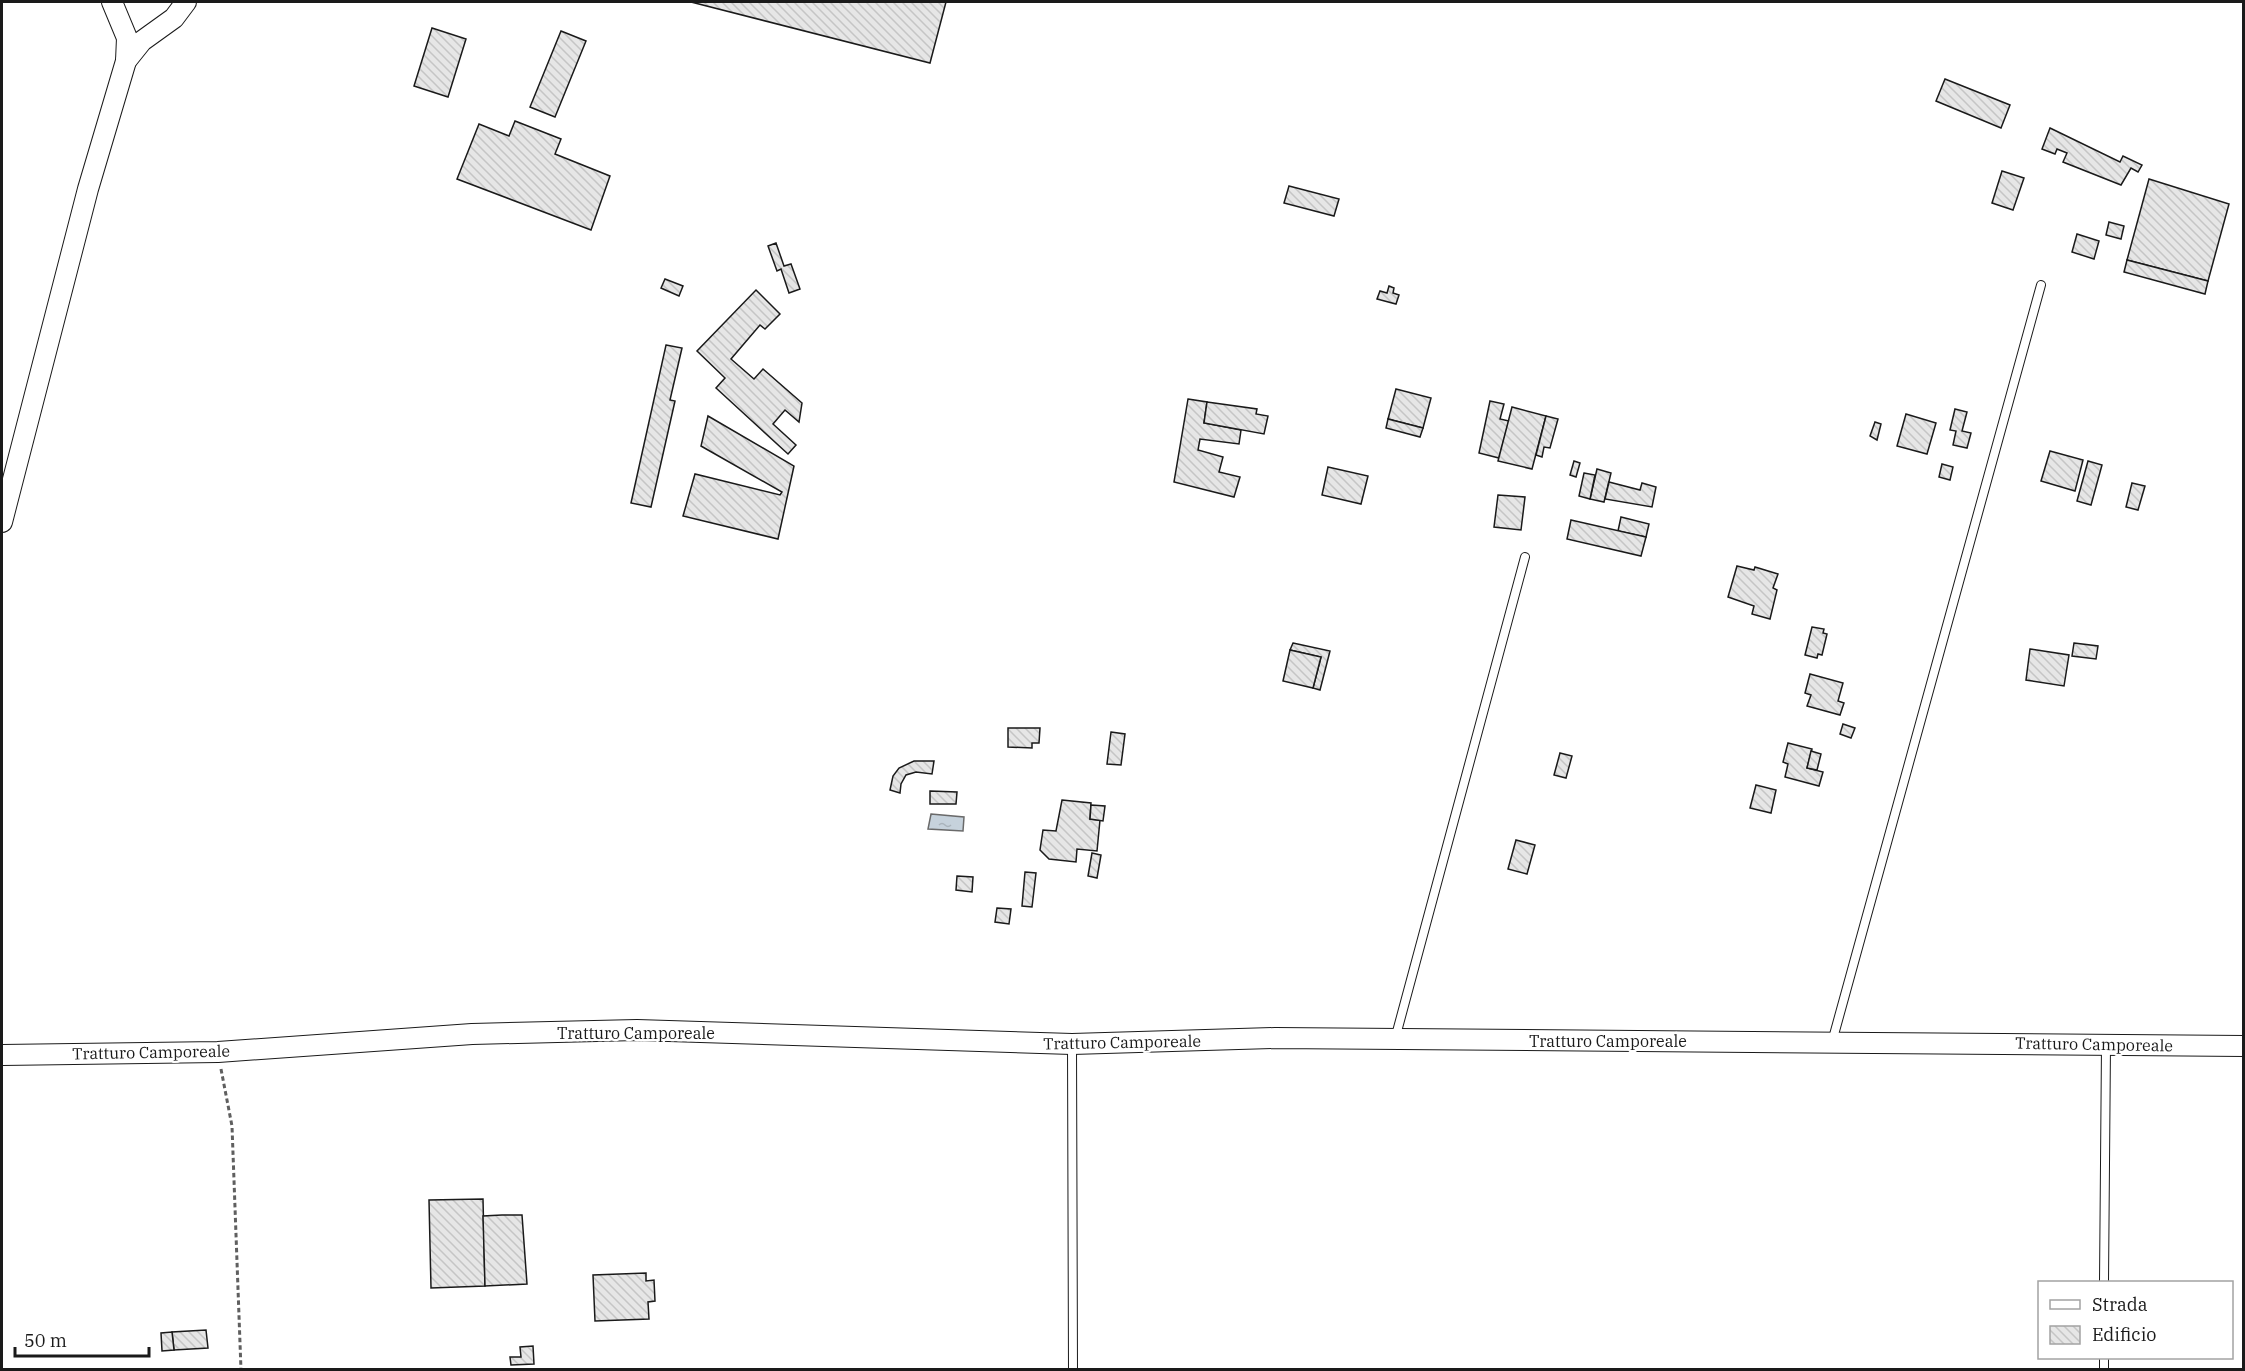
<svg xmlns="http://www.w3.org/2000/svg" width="2245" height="1371" viewBox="0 0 2245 1371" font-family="'IBM Plex Serif',serif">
<defs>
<pattern id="water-ripples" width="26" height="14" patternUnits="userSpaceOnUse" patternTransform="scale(1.5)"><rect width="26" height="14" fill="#c6d2dc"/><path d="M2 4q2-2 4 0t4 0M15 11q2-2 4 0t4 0" fill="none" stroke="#aab4bc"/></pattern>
<pattern id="building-back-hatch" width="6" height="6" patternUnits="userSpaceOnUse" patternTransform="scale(1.5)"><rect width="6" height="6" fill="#e6e6e6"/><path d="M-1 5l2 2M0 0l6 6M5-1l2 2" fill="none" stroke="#c5c5c5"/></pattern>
</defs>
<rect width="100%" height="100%" fill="#fff"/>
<polygon fill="url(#water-ripples)" stroke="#6a6a6a" stroke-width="1.5" points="931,814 964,817 963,831 928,829"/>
<g fill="url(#building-back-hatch)" stroke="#1a1a1a" stroke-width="1.5">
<polygon points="691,2 946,2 930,63"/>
<polygon points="432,28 466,39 448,97 414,86"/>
<polygon points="561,31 586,41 555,117 530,107"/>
<polygon points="1945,79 2010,105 2001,128 1936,101"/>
<polygon points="515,121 561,139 555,154 610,176 591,230 457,179 479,124 509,136"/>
<polygon points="2050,128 2120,162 2123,156 2142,165 2138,172 2131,168 2121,185 2063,162 2067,153 2057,149 2055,154 2042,149"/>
<polygon points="2002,171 2024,178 2013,210 1992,203"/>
<polygon points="2149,179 2229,204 2208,281 2127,260"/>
<polygon points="1289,186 1339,199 1334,216 1284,203"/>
<polygon points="2109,222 2124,226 2121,239 2106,235"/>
<polygon points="2077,234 2099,241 2094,259 2072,252"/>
<polygon points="776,243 784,266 791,264 800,289 789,293 781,269 777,271 768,246"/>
<polygon points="2127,260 2208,281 2205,294 2124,272"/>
<polygon points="665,279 683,286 679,296 661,288"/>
<polygon points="1389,286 1394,288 1393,293 1399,295 1396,304 1377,299 1380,291 1387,293"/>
<polygon points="756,290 780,314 765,329 760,325 731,359 754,379 763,369 802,403 799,422 785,410 773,424 796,445 788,454 716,388 725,378 697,351"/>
<polygon points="666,345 682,348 670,400 675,401 651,507 631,503"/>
<polygon points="1396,389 1431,398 1423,428 1388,419"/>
<polygon points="1188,399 1207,402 1204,423 1241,430 1239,444 1200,439 1198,450 1223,457 1219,472 1240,477 1234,497 1174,482"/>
<polygon points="1490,401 1504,404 1500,419 1509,421 1499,458 1479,453"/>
<polygon points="1207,402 1257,409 1256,414 1268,416 1264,434 1204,423"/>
<polygon points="1512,407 1546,416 1532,469 1498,461"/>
<polygon points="1955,409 1967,412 1962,431 1971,433 1967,448 1953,445 1956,431 1950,430"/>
<polygon points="1906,414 1936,423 1927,454 1897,446"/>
<polygon points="708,416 794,466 778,539 683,516 695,474 780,495 782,492 701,446"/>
<polygon points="1546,416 1558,419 1550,448 1544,447 1542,457 1536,455"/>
<polygon points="1388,419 1423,428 1420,437 1386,428"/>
<polygon points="1875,422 1881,424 1877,440 1870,436"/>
<polygon points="2050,451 2083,460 2075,491 2041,481"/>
<polygon points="1574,461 1580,463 1576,477 1570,475"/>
<polygon points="2088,461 2102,465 2091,505 2077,501"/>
<polygon points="1942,464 1953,467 1950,480 1939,477"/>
<polygon points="1328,467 1368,476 1361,504 1322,495"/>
<polygon points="1597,469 1611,473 1604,502 1590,499"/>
<polygon points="1584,473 1595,475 1590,499 1579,496"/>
<polygon points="1609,482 1640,490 1642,483 1656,487 1652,507 1605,499"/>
<polygon points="2132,483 2145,486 2138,510 2126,507"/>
<polygon points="1498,495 1525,497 1521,530 1494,527"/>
<polygon points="1621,517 1649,524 1646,537 1618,531"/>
<polygon points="1571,520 1646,537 1641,556 1567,539"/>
<polygon points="1737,566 1754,570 1755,567 1778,574 1773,588 1777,590 1770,619 1752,614 1754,606 1728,597"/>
<polygon points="1812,627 1824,629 1823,633 1827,634 1822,655 1818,654 1817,658 1805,655"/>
<polygon points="1293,643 1330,651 1320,690 1313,688 1321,657 1290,650"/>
<polygon points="2074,643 2098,646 2096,659 2072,656"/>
<polygon points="2030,649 2069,655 2064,686 2026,680"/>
<polygon points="1290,650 1321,657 1313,688 1283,681"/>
<polygon points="1810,674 1843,683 1838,701 1844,703 1840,715 1807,706 1811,695 1805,693"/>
<polygon points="1843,724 1855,728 1851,738 1840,734"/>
<polygon points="1008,728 1040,728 1039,743 1032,743 1032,748 1008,747"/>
<polygon points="1111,732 1125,734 1121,765 1107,764"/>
<polygon points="1788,743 1812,749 1807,768 1823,772 1819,786 1785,777 1788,764 1783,762"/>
<polygon points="1811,751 1821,754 1817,770 1807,768"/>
<polygon points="1560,753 1572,756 1566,778 1554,775"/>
<polygon points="914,761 934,761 932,774 916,772 906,775 901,784 900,793 890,790 893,776 899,768"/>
<polygon points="1756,785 1776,790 1771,813 1750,808"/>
<polygon points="930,791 957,792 956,804 930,804"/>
<polygon points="1062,800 1091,803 1090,819 1100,820 1097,851 1077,849 1076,862 1049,859 1040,850 1043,830 1056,831"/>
<polygon points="1091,805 1105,806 1103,821 1090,819"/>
<polygon points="1516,840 1535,845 1527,874 1508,869"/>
<polygon points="1092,853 1101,855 1097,878 1088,876"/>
<polygon points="1025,872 1036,873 1032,907 1022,906"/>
<polygon points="957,876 973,877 972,892 956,890"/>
<polygon points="997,908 1011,909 1009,924 995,922"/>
<polygon points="483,1199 485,1286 431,1288 429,1200"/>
<polygon points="502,1215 522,1215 527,1284 485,1286 483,1216"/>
<polygon points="646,1273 646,1281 654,1280 655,1301 648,1302 649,1319 595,1321 593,1275"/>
<polygon points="206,1330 208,1348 174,1350 172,1332"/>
<polygon points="172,1332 174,1350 162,1351 161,1333"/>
<polygon points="533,1346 534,1364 511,1365 510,1357 521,1357 520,1347"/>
</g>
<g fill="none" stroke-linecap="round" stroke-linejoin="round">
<g stroke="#1a1a1a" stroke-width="10">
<g id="service">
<polyline points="1395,1039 1525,557"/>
<polyline points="1832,1042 2041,285"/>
<polyline points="1072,1045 1073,1370"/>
<polyline points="2104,1282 2106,1045"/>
<polyline points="2104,1370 2104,1358"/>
</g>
</g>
<g stroke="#1a1a1a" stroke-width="22">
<g id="tertiary">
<polyline points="126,61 142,41 174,18 186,2"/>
<polyline points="2,522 88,189 126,61 127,38 112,2"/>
<polyline points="2,1055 218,1052 472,1034 637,1030 1072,1044 1275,1038 2244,1046"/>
</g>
</g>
<polyline stroke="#5f5f5f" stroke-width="3" stroke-dasharray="4.5 3" stroke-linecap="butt" points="221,1069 232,1126 241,1370"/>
<use href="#service" stroke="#fff" stroke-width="8"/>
<use href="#tertiary" stroke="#fff" stroke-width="20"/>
</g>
<g text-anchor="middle" stroke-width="4.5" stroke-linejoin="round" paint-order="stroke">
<g font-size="16" fill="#1a1a1a" stroke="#fff">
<text x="636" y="1039">Tratturo Camporeale</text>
<text x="1608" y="1047">Tratturo Camporeale</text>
<text transform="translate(1122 1042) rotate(-1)" y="6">Tratturo Camporeale</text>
<text transform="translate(2094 1044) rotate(1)" y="6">Tratturo Camporeale</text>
<text transform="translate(151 1052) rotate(-1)" y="6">Tratturo Camporeale</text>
</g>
</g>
<rect width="2245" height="1371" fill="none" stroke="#1a1a1a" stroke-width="6"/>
<rect x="2038" y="1281" width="195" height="78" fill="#ffffff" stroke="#a3a3a3" stroke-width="1.5"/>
<rect x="2050" y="1300" width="30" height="9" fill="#ffffff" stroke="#a3a3a3" stroke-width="1.5"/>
<text x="2092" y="1311" font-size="18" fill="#1a1a1a">Strada</text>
<rect x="2050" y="1326" width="30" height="18" fill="url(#building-back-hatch)" stroke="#a3a3a3" stroke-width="1.5"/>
<text x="2092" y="1341" font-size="18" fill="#1a1a1a">Edificio</text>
<path d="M15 1347v9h134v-9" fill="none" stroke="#1a1a1a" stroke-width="3"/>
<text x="24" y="1347" font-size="18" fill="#1a1a1a" stroke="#ffffff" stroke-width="4.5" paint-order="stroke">50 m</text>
</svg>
